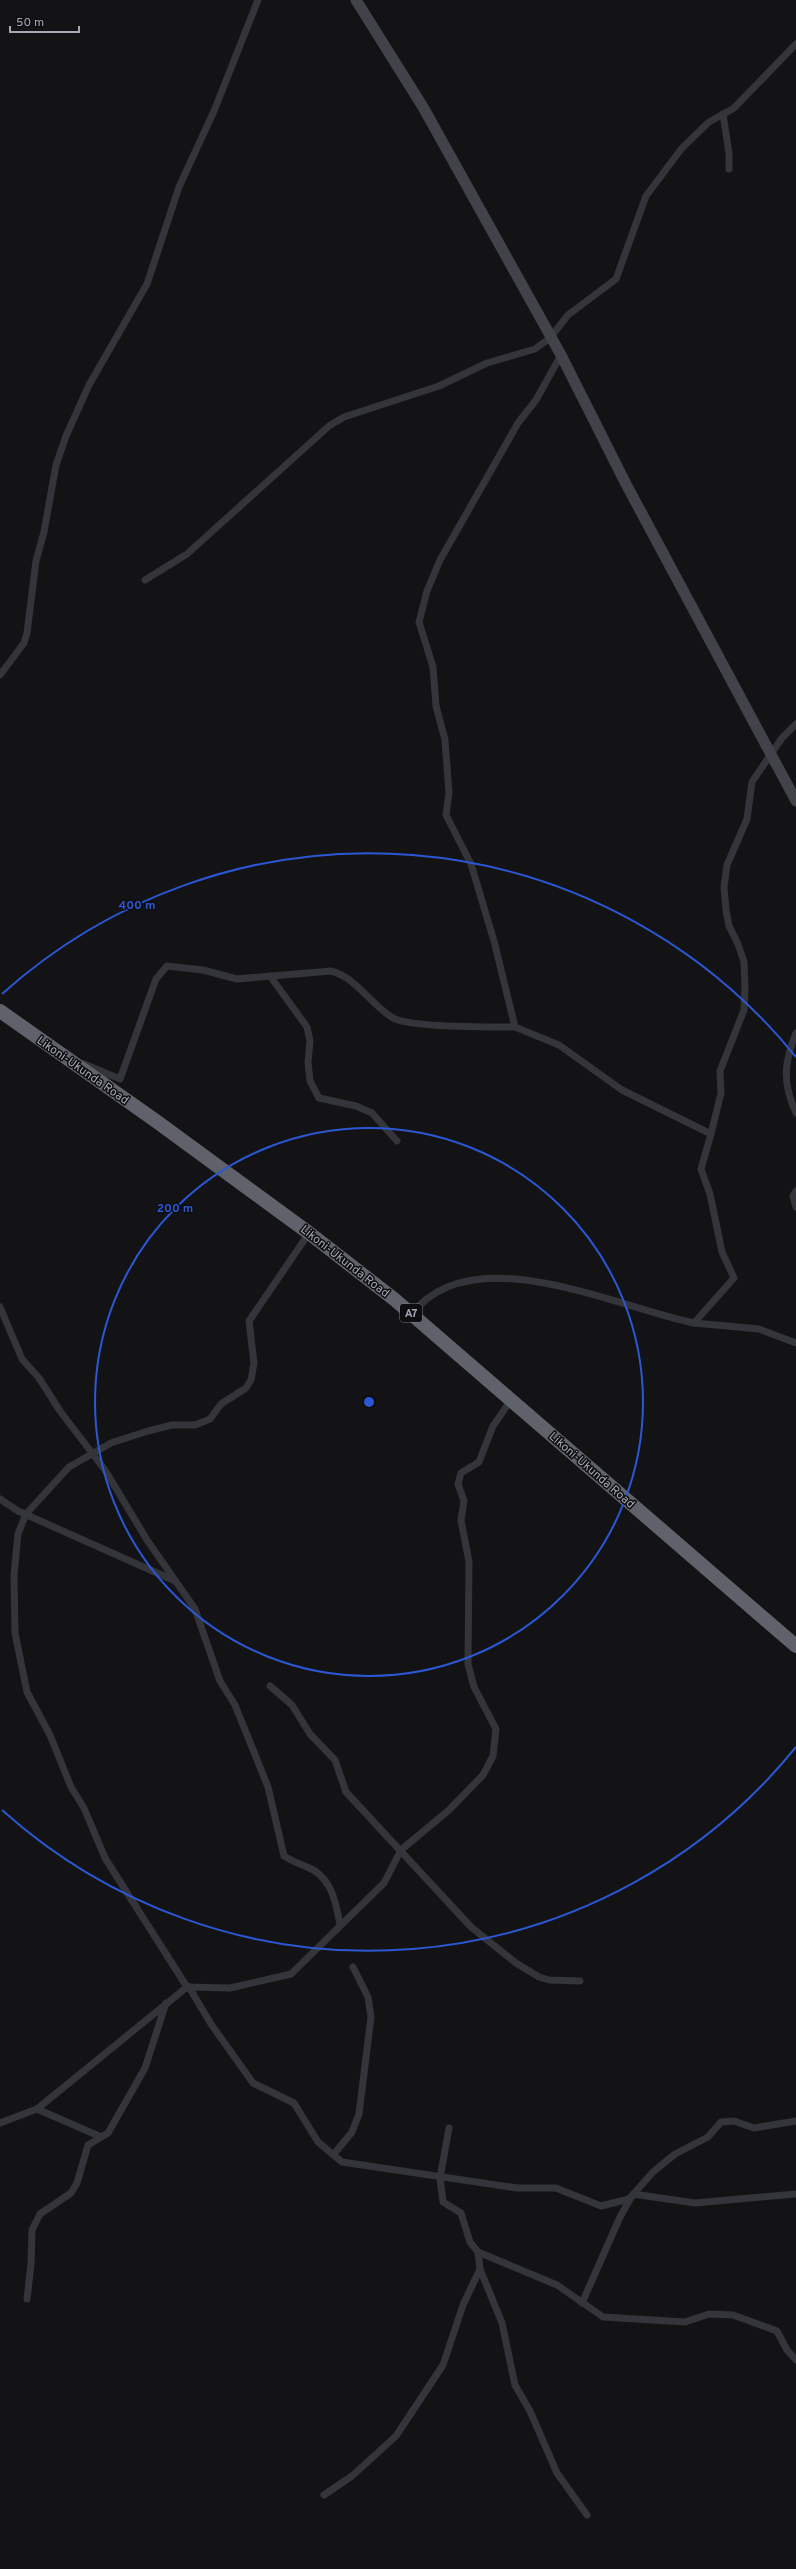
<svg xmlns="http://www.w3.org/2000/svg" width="796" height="2569" viewBox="0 0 796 2569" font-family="Overpass,sans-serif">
<rect width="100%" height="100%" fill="#131315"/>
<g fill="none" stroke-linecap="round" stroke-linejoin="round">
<g stroke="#34353a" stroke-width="7">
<polyline points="723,114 729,153 729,169"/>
<polyline points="145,580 187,554 329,426 344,417 439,386 487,363 535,349 550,338 568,315 616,279 646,196 682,148 709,122 734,108 796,44"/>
<polyline points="0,675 24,643 27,633 36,561 44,532 56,465 66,436 89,385 147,284 179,187 214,111 258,0"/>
<polyline points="270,976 307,1027 310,1041 308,1062 310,1081 319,1098 356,1106 372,1113 397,1141"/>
<path d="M796 1033C784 1063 782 1082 796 1113"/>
<path d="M84 1064 120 1079 156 979 167 966 203 970 237 979 331 971C356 977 371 1005 393 1018 411 1028 492 1027 515 1027"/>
<polyline points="711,1134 721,1093 720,1071 744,1010 745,987 744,962 738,944 729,926 726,910 724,887 727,865 747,819 752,782 782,738 796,724"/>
<polyline points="796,1191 793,1196 796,1207"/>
<path d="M0 1307 22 1359 39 1378 60 1411 105 1470 147 1540 195 1609 220 1681 235 1705 268 1787 284 1856C294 1863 305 1865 315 1871 333 1883 336 1905 340 1924"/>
<path d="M412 1314C472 1236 618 1308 694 1323L734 1278 722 1252 710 1194 701 1169 711 1134 622 1090 559 1045 515 1027 494 941 471 864 446 815 449 793 445 740 436 706 433 667 419 622 427 591 440 560 518 423 536 400 561 355"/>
<polyline points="694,1323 759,1329 796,1343"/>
<polyline points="0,1499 18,1511 175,1581"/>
<polyline points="270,1686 292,1705 310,1734 335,1760 346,1792 471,1927 516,1963 539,1977 549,1980 580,1981"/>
<polyline points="187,1987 105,1858 84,1808 71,1787 50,1735 27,1692 15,1633 14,1575 18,1534 26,1514 69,1467 111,1443 148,1431 172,1425 195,1425 210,1419 221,1404 246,1388 251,1380 254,1363 249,1321 309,1233"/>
<polyline points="189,1987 211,2024 253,2083 294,2103 318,2142 342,2162 517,2188 556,2188 601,2206 629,2199 653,2172 675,2154 708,2137 721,2122 734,2121 754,2128 796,2121"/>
<polyline points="37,2109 99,2136"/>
<polyline points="0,2123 37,2109 187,1987 230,1988 291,1974 384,1883 401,1850 449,1810 483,1775 493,1756 496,1729 474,1687 468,1664 469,1562 461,1520 464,1501 458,1484 461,1473 479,1462 493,1426 511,1400"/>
<polyline points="449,2128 440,2178 443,2202 461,2213 470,2242 478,2252 557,2285 603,2317 685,2322 709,2314 733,2315 777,2331 787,2350 796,2360"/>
<polyline points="334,2154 352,2132 359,2114 371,2017 368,1997 353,1967"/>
<polyline points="478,2252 480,2269 502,2323 515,2385 530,2411 557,2473 587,2515"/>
<polyline points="27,2299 31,2264 32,2230 40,2214 71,2193 77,2183 88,2145 108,2133 145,2068 166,2003"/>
<polyline points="582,2303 620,2217 633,2194 695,2203 796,2194"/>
<polyline points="324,2495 352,2476 396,2436 443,2365 463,2305 480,2269"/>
</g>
<polyline stroke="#42434a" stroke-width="11" points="356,0 423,107 561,355 626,484 796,801"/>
<polyline stroke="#60626b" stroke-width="14" points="0,1011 156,1121 309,1233 394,1299 796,1646"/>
</g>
<g fill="none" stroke="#2b57d4" stroke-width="2">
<circle cx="369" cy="1402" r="274"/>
<path d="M796 1747A549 549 0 0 1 2 1810M2 994A549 549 0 0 1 796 1057"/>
</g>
<g text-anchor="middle" stroke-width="3" stroke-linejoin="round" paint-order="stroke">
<rect fill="#0e0e10" stroke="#787a84" stroke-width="1" x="400" y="1304" width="22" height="18" rx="3"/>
<g font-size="11" font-weight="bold" fill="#a5a8b5">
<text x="411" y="1317">A7</text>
</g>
<g font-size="12" fill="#a5a8b5" stroke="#0e0e10">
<text transform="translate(83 1070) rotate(35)" y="4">Likoni-Ukunda Road</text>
<text transform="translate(345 1261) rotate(38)" y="4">Likoni-Ukunda Road</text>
<text transform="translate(592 1470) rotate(41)" y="4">Likoni-Ukunda Road</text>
</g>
</g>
<circle cx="369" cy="1402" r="6" fill="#2b57d4" stroke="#0e0e10" stroke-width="2"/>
<g font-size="12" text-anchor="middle" font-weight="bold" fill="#2b57d4" stroke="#0e0e10" stroke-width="3" stroke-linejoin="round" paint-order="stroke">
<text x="137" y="909">400 m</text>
<text x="175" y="1212">200 m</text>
</g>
<path d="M10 26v6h69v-6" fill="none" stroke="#a5a8b5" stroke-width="2"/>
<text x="16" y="26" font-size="12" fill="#a5a8b5" stroke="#0e0e10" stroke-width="3" paint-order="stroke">50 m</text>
</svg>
